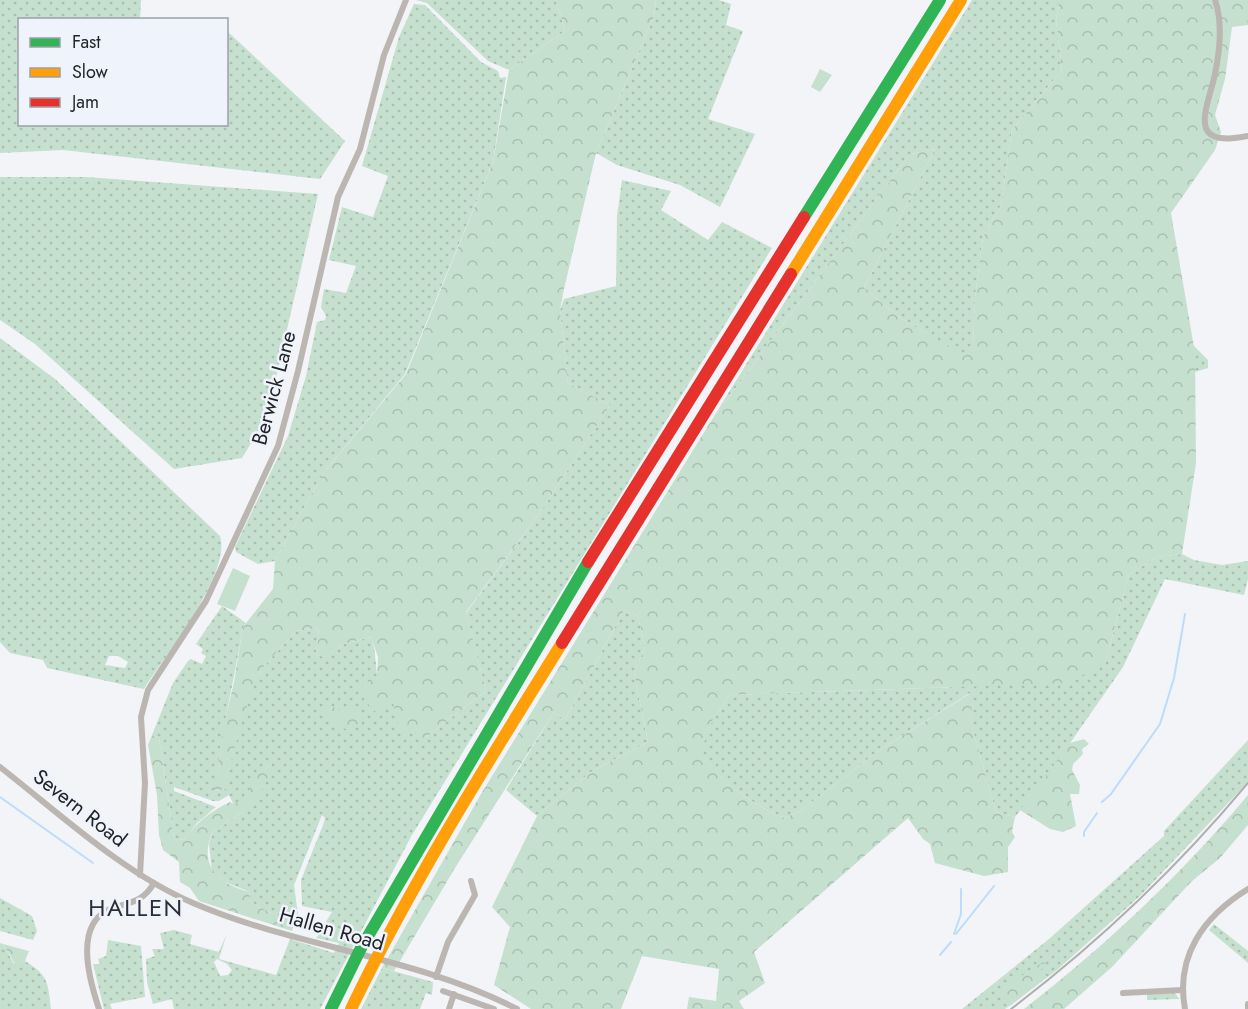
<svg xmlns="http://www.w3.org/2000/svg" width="1248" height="1009" viewBox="0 0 1248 1009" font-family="Jost,sans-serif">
<defs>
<pattern id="green-dots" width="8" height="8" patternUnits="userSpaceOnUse" patternTransform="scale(1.5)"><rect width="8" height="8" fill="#c5e0ce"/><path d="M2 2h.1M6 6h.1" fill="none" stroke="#a9c0b1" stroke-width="1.8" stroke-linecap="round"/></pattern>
<pattern id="forest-crowns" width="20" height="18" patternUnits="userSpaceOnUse" patternTransform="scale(1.5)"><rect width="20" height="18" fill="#c5e0ce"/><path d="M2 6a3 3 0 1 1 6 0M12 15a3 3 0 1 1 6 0" fill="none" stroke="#a9c0b1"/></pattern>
</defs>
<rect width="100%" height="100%" fill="#f2f4f8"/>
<g fill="url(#green-dots)" fill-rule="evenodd">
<polygon points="0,0 141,0 140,19 20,20 20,124 226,124 227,31 345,141 320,179 63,150 0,153"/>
<polygon points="416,0 556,0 565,31 509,70 488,61 427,3"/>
<polygon points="656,0 719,0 731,4 726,25 743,31 708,119 755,134 720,207 680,185 617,165 596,153 654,16"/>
<polygon points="972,0 1059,0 1056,19 1062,70 1012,130 1001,205 983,237 975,297 973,346 965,356 900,318 864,288 935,149 910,154 711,421"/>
<polygon points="414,4 425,5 481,62 498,71 500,78 506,77 493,162 405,374 322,475 275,561 258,564 236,552 235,547 288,436 306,376 317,322 325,320 326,316 321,307 324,289 346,293 356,266 329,260 342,207 373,217 388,176 362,166 399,37"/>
<polygon points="0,177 86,177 318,194 267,417 242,458 174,469 35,344 0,320"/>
<path d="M622 180 671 191 661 210 708 240 722 222 772 248 412 835 320 1009H174L172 999 153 1004 147 982 146 959 155 956 152 949H164L160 933 174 930 192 935 190 944 219 952 227 933 219 959 276 975 290 939 334 953 339 943 316 938 323 930 334 927 324 925 332 912 302 906 301 880 323 825 325 818 322 815 294 885 298 915 294 925C283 917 255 907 249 900L250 892 225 882 212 872 209 844 212 833 245 810 270 763 249 796 234 805 229 795 219 801H213L174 787V791L216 807 197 823 184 840 174 838 159 738 152 735 173 683 188 661 191 659 202 664 206 656 201 653 203 649 196 644 222 606 246 623 243 627C234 682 220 736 215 791L226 789V778L250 692 264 666 296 631 319 628 316 655 325 657 344 644 371 637C376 651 375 659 377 674 380 694 411 722 425 738L486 691 466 613 539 514 610 405 568 383 560 310 564 299 616 286 617 216ZM217 959 227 964 232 970 228 975 220 976 214 962Z"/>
<path d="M0 338 55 379 220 536C232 573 164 657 144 689L47 668 43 660 10 653 0 642ZM109 656H118L128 662 125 668 105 665Z"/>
<polygon points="1193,345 1208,360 1208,368 1195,372"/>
<path d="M1182 554 1194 560 1222 565 1248 561V579L1244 595 1165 579 1123 667 1043 782 1015 817 996 812 972 727 970 693 881 749 799 812 783 818C749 802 721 783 700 751L712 721 730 695 955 687 1105 663 1129 575 1156 557Z"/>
<polygon points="624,610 638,616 645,647 634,673 648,742 591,772 537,816 506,790 554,712 565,720"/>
<polygon points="1248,740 1248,782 1140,896 1057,970 1005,1009 962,1009 1049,939 1164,836 1164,831"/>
<polygon points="0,898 32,916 37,931 33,940 0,931"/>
<polygon points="1214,924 1248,951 1248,963 1209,930"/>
<polygon points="108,940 141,946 145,997 110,1004 112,1009 104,1009 93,964 100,964 98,959 106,956"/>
<path d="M0 943 3 944 14 964 25 961C48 975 48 982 51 1009H0Z"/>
<polygon points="382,968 433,982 432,995 426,993 420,1009 361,1009"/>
<polygon points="1175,993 1179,999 1147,1000 1147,994"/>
</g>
<g fill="url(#forest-crowns)">
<polygon points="556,0 656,0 654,16 596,153 564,289 560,310 568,383 610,405 539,514 466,612 486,691 425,738 400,730 393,703 378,714 365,701 360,688 377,675 378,657 371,637 344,644 325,657 316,655 319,628 296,631 264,666 251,692 226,778 226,789 214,791 223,729 234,682 243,627 273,589 275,561 322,475 406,374 493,162 509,70 565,31"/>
<path d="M1059 0H1248V25L1232 27 1225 79 1215 115 1221 132 1215 150 1171 213 1195 353 1196 463 1182 554 1156 557 1129 575 1105 663 1068 683 730 695 712 721 701 751C721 783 749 802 783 818L799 812 881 749 971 693 972 727 996 812 1015 817 1012 832 1015 837 1008 847V872L984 876 935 863 930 844 923 839 908 818 754 952 765 983 739 1001 744 1009H687L689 997 716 1001 719 969 642 956 621 1009H531L494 985 510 927 492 907 537 816 591 772 648 742 634 673 645 647 638 616 624 610 565 720 554 712 455 868 394 971 382 968 481 794 711 421 910 154 935 149 864 288 900 318 965 355 973 346 975 297 983 237 1001 205 1012 130 1062 70 1056 19Z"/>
<path d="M333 707 343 712 353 707 360 715 359 723 348 730C335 725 329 723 324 710Z"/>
<path d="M152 735 159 738 174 838 184 840C197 822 209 812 230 802L234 804 248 796 253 773 264 772 270 763 273 767 258 797 245 810 212 833C198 867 220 884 250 892L249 900C255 907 283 917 294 925L292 931 199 901 190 888 180 882 179 862 163 850 159 835 157 795 148 745Z"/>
<polygon points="1084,739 1089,744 1082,749 1083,754 1073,764 1072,770 1080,785 1079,794 1070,794 1076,826 1063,832 1050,829 1020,810 1070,743"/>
<path d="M1248 795V825L1220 858 1191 882 1112 967 1064 1009H1024C1105 946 1183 873 1248 795Z"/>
<polygon points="3,944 29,951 25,961 15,964"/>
<polygon points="1045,961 1043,968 1036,974 1043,980 1010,1006 995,992"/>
</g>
<g fill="#c5e0ce">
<polygon points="820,69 832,75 820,92 811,87"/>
<polygon points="233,568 250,576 235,611 217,604"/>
</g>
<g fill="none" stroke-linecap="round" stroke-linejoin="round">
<g stroke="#bedcf9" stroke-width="2">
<polyline points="0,797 93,863"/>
<polyline points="1102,802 1111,794 1160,724 1174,678 1185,614"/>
<polyline points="1084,836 1084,832 1097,813"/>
<polyline points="954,934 961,914 961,889"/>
<polyline points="956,934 994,886"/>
<polyline points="940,955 951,942"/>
</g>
<g stroke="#bbb6b1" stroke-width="6">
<path d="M1215 0C1223 23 1220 50 1215 74 1207 110 1185 149 1248 136"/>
<path d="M0 767C59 813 123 873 193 903 295 947 417 957 517 1009"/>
<polyline points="140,875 145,783 141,717 148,690 206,601 278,446 298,371 338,197 360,149 384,55 406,0"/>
<polyline points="436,977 448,942 475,895 471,881"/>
<polyline points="443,991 494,1009"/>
<polyline points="1123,993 1183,990"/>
<path d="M99 1009C89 979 73 923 112 908 131 902 143 902 154 883"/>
<polyline points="449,1009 454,994"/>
<path d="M1185 1009C1175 956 1204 916 1248 889"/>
<polyline points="1248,1009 1248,1004"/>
</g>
<g stroke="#30b455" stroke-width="12">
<polyline points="804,217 940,0"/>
<polyline points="331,1009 361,948 588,562"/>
</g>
<g stroke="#ff9f0a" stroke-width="12">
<polyline points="791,274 961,0"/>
<path d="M351 1009C412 882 488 762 562 643"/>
</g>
<g stroke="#e5322d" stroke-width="12">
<polyline points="588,562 804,217"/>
<polyline points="562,643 791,274"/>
</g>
<path stroke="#b1afad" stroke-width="2" d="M1011 1009C1098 943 1178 867 1248 783"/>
</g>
<g text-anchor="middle" stroke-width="5" stroke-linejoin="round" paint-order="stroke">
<g font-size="21" fill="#232427" stroke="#eff3fb">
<text transform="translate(274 388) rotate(-75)" y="7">Berwick Lane</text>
<text transform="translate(80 808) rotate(38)" y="7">Severn Road</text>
<text transform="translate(332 929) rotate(16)" y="7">Hallen Road</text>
</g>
<g font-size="24" letter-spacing="1.5" fill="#2b2e34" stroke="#eff3fb">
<text x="136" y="916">HALLEN</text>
</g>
</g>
<rect x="18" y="18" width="210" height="108" fill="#eff3fb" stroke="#9da0a6" stroke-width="1.5"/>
<rect x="30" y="38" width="30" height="9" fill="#30b455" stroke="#9da0a6" stroke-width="1.5"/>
<text x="72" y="48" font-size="18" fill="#232427">Fast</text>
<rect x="30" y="68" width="30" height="9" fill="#ff9f0a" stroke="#9da0a6" stroke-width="1.5"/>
<text x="72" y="78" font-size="18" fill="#232427">Slow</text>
<rect x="30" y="98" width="30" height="9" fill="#e5322d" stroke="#9da0a6" stroke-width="1.5"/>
<text x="72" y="108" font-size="18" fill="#232427">Jam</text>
</svg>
